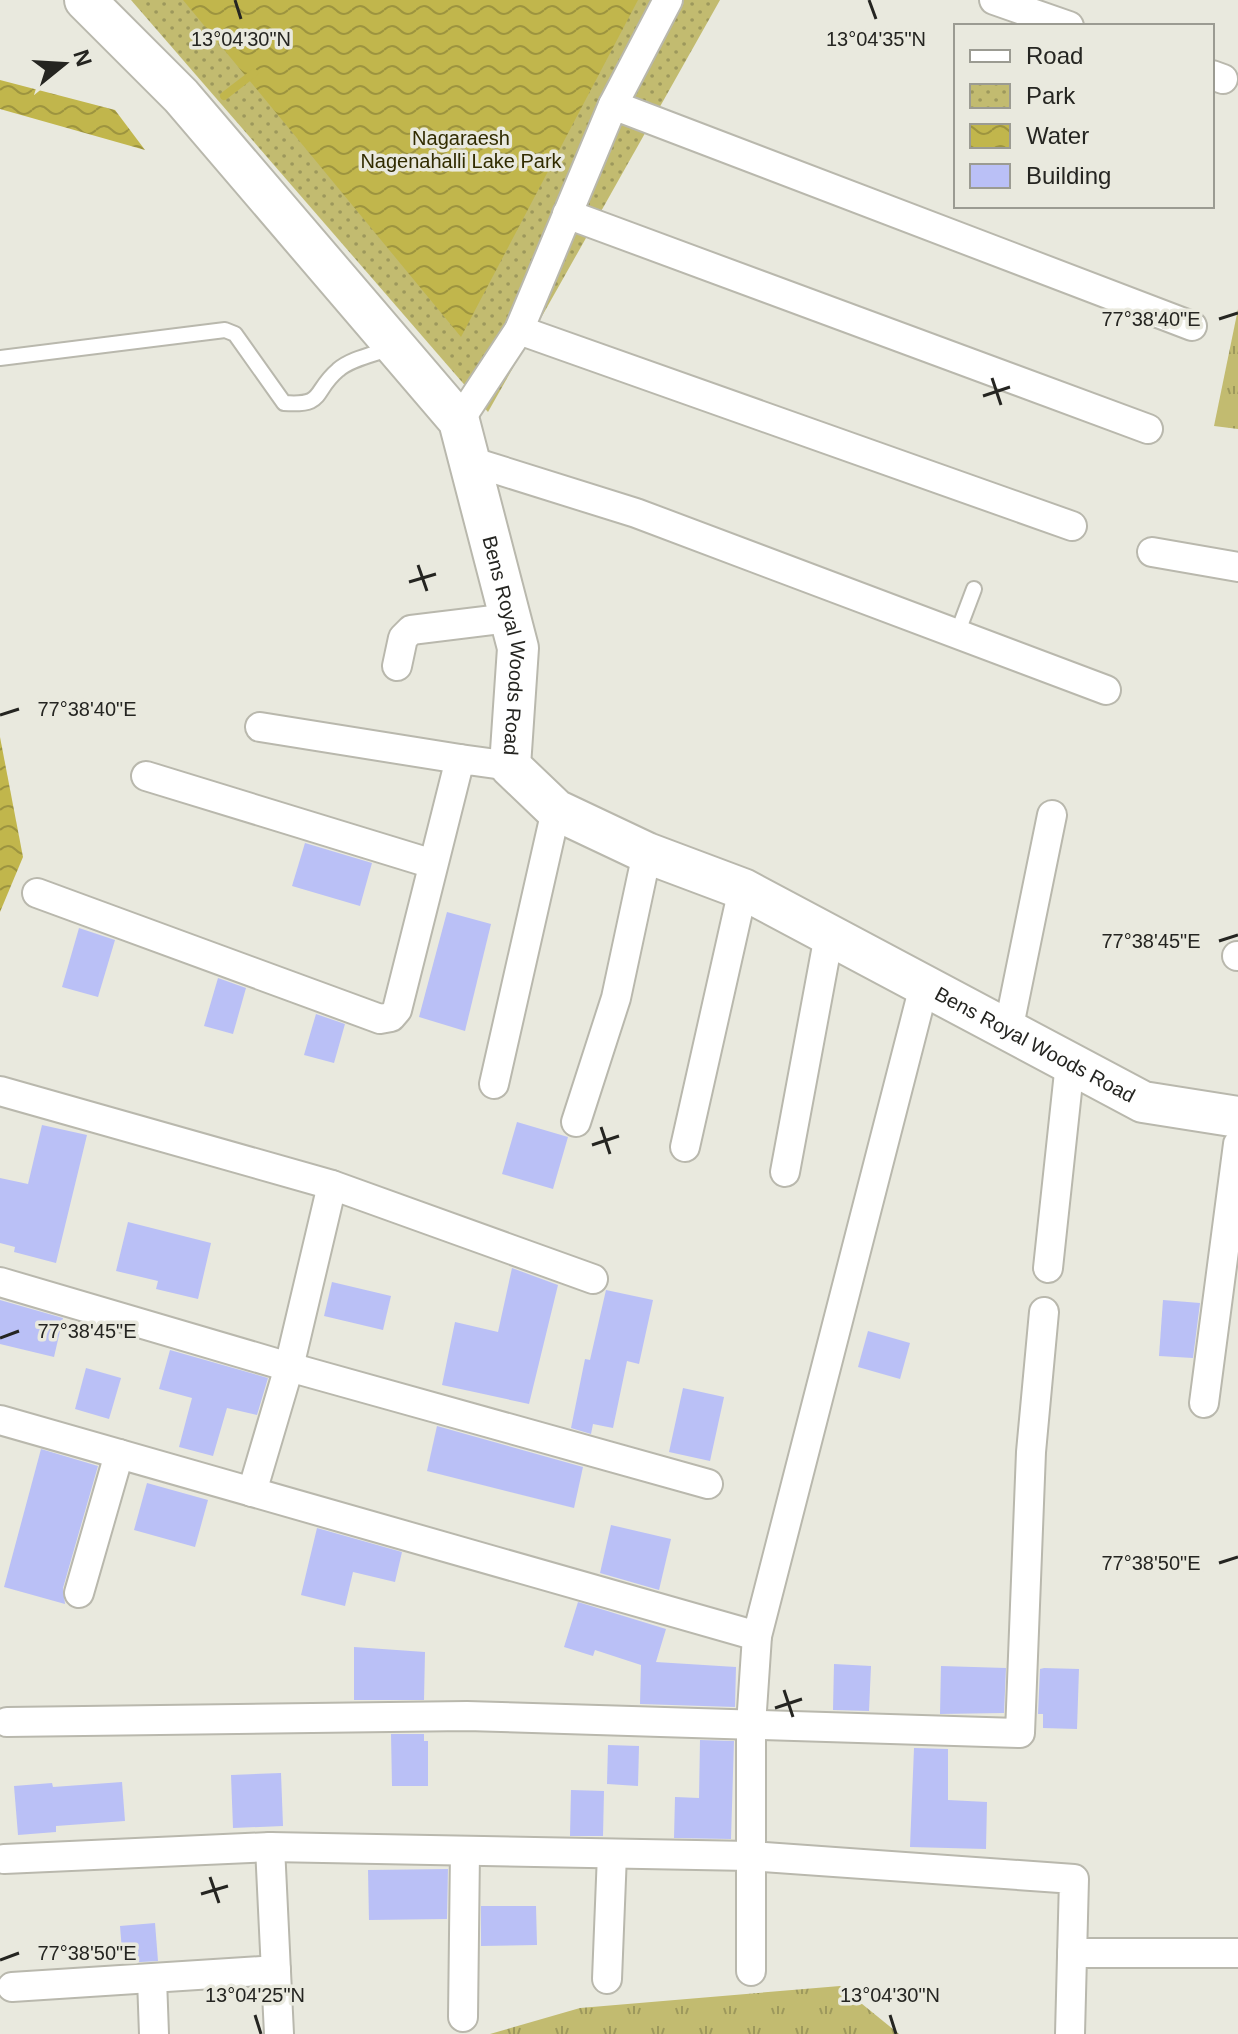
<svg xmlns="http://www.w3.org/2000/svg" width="1238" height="2034" viewBox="0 0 1238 2034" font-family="Helvetica,sans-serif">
<defs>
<pattern id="grass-tufts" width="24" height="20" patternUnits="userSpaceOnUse" patternTransform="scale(2)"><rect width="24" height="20" fill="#c2bb70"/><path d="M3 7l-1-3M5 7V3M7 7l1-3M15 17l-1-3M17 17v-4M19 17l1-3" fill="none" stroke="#9d985c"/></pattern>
<pattern id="park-dots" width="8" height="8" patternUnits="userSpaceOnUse" patternTransform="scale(2)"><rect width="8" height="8" fill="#c2bb70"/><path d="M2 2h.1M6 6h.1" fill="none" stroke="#9d985c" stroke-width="1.8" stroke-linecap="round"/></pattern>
<pattern id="water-waves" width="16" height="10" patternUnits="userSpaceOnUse" patternTransform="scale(2)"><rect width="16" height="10" fill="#c1b64c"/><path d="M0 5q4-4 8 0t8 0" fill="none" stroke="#9d943f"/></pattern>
</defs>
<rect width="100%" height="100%" fill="#e9e9de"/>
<g fill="url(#grass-tufts)">
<polygon points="1238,309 1238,429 1214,426"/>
<polygon points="840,1986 899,2034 490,2034 580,2008"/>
</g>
<polygon fill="url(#park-dots)" points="131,0 720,0 488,412"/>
<g fill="url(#water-waves)">
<polygon points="183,0 638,0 461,337"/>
<polygon points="0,80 115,110 145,150 0,109"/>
<polygon points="0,737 23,857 0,912"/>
</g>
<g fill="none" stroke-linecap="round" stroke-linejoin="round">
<polyline stroke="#c1b64c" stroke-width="8" points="224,96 254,73"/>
</g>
<g fill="#bac0f6">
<polygon points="305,843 372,863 360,906 292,886"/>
<polygon points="447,912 491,924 465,1031 419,1017"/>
<polygon points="79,928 115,940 98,997 62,987"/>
<polygon points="218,978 246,988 233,1034 204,1026"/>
<polygon points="316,1014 345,1024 334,1063 304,1055"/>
<polygon points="517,1122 568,1137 553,1189 502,1174"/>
<polygon points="42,1125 87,1135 56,1263 14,1252 15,1247 0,1243 0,1178 28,1184"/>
<polygon points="128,1222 211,1243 198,1299 156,1289 158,1281 116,1271"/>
<polygon points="512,1268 558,1285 529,1404 442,1385 455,1322 498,1332"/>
<polygon points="332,1282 391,1296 383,1330 324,1316"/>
<polygon points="606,1290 653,1300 639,1364 627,1361 613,1428 593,1424 591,1434 571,1428 585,1359 590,1360"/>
<polygon points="0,1300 63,1318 54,1357 0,1344"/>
<polygon points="1163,1300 1200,1303 1193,1358 1159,1356"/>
<polygon points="868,1331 910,1343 900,1379 858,1367"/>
<polygon points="170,1350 268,1378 257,1415 227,1408 213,1456 179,1447 192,1398 159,1389"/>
<polygon points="86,1368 121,1378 109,1419 75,1409"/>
<polygon points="683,1388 724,1397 710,1461 669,1452"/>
<polygon points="437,1426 583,1467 574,1508 427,1471"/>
<polygon points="41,1449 98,1466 63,1588 65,1604 4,1587"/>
<polygon points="147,1483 208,1500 195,1547 134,1530"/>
<polygon points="611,1525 671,1539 659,1590 600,1573"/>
<polygon points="317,1528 402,1552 395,1582 353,1572 345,1606 301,1595"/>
<polygon points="578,1602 666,1629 656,1662 736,1667 735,1707 640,1704 641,1665 595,1650 593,1656 564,1647"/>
<polygon points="354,1647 425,1652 424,1700 354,1700"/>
<polygon points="834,1664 871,1666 869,1711 833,1710"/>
<polygon points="941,1666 1006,1668 1004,1713 940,1714"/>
<polygon points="1044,1668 1079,1669 1077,1729 1043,1728 1043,1714 1038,1714 1040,1669"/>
<polygon points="391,1734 424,1734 424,1741 428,1741 428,1786 392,1786"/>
<polygon points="700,1740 734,1741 731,1839 674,1838 675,1797 699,1798"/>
<polygon points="608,1745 639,1746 638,1786 607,1784"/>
<polygon points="914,1748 948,1749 948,1800 987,1802 986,1849 910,1847"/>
<polygon points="281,1773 283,1826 233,1828 231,1775"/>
<polygon points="122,1782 125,1821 56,1826 56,1832 18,1835 14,1786 52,1783 53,1787"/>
<polygon points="571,1790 604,1791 603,1836 570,1836"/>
<polygon points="448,1869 447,1919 369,1920 368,1870"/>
<polygon points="481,1906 536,1906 537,1945 481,1946"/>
<polygon points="155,1923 158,1961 123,1963 120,1926"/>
</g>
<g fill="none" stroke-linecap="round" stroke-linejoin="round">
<g stroke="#b9b8ad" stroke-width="18">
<g id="lane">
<path d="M0 358 225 330 235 334 284 403C326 406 312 392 338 370 350 359 375 354 391 348"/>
<polyline points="957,634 974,589"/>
</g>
</g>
<g stroke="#b9b8ad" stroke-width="32">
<g id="street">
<polyline points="994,0 1069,26"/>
<polyline points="1212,75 1223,79"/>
<polyline points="613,105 668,0"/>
<polyline points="567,214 1148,429"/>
<polyline points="519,330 1072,526"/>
<polyline points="459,421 519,330 613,105 1192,326"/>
<polyline points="470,461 636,513 1106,690"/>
<polyline points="1152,552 1238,567"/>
<polyline points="397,666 403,638 411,630 510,618"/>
<polyline points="260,727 460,759"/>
<polyline points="146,776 433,864"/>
<polyline points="37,893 380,1019 391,1017 397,1010 460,759 510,766"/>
<polyline points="1237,956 1238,956"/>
<polyline points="1008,1031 1052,815"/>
<polyline points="494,1084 556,810"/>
<polyline points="0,1091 332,1185 593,1279"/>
<polyline points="576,1122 616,998 647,853"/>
<polyline points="685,1147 743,889"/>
<polyline points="785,1172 829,935"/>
<polyline points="1048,1268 1070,1063"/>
<polyline points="0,1282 289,1367 708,1484"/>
<polyline points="1204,1403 1238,1144"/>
<polyline points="0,1420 757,1636"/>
<polyline points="252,1492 289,1367 332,1185"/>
<polyline points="79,1593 119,1454"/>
<polyline points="7,1722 467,1716 1020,1733 1031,1452 1044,1312"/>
<polyline points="270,1847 279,2034"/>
<polyline points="4,1859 270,1847 750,1856 1074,1879 1070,2034"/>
<polyline points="1072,1953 1238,1953"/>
<polyline points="751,1971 751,1725 757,1636 924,986"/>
<polyline points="152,1979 154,2034"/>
<polyline points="607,1979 612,1854"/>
<polyline points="12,1987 276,1970"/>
<polyline points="463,2017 465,1851"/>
</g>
</g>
<g stroke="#b9b8ad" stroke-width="44">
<g id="secondary">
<path id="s1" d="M85 0 181 96 459 421 518 648 510 766 556 810 647 853 743 889 1143 1102 1238 1117"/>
</g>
</g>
<use href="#lane" stroke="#fff" stroke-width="14"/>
<use href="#street" stroke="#fff" stroke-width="28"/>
<use href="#secondary" stroke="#fff" stroke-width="40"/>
</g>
<path fill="none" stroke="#252521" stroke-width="3" d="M235 0 241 19M869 0 876 19M1219 319 1238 313M992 378 1001 405M983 396 1010 387M418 565 427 591M409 582 436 574M0 715 19 709M1219 941 1238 935M601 1127 610 1154M592 1145 619 1136M0 1338 19 1331M1219 1563 1238 1557M784 1690 793 1717M775 1708 802 1699M210 1877 219 1903M201 1894 228 1886M0 1960 19 1953M255 2015 261 2034M890 2015 896 2034"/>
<g text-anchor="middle" stroke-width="7" stroke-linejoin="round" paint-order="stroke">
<g font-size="20" fill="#312c00" stroke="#e9e9de">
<text x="461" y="145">Nagaraesh<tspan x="461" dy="23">Nagenahalli Lake Park</tspan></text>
</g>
<g font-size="20" fill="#252521" stroke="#e9e9de">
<text dy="7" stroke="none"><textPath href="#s1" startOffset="794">Bens Royal Woods Road</textPath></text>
<text dy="7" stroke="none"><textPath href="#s1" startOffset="1514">Bens Royal Woods Road</textPath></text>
</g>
</g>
<g font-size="20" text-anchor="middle" fill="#252521" stroke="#e9e9de" stroke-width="7" stroke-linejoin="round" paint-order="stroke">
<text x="241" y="46">13°04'30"N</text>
<text x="876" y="46">13°04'35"N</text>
<text x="1151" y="326">77°38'40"E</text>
<text x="87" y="716">77°38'40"E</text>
<text x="1151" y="948">77°38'45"E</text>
<text x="87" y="1338">77°38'45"E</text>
<text x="1151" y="1570">77°38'50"E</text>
<text x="87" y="1960">77°38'50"E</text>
<text x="255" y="2002">13°04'25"N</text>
<text x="890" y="2002">13°04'30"N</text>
</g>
<rect x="954" y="24" width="260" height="184" fill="#e9e9de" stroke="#9b9b92" stroke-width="2"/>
<rect x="970" y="50" width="40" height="12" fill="#ffffff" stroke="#9b9b92" stroke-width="2"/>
<text x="1026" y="64" font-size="24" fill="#252521">Road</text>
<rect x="970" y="84" width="40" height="24" fill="url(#park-dots)" stroke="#9b9b92" stroke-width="2"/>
<text x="1026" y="104" font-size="24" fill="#252521">Park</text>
<rect x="970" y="124" width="40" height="24" fill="url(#water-waves)" stroke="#9b9b92" stroke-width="2"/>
<text x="1026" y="144" font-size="24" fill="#252521">Water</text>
<rect x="970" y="164" width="40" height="24" fill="#bac0f6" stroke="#9b9b92" stroke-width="2"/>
<text x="1026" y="184" font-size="24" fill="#252521">Building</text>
<g transform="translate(64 64) rotate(72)" stroke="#e9e9de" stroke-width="6" paint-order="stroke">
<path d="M0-6L14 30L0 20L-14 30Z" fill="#252521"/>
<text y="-12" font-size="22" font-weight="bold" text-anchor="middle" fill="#252521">N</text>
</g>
</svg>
